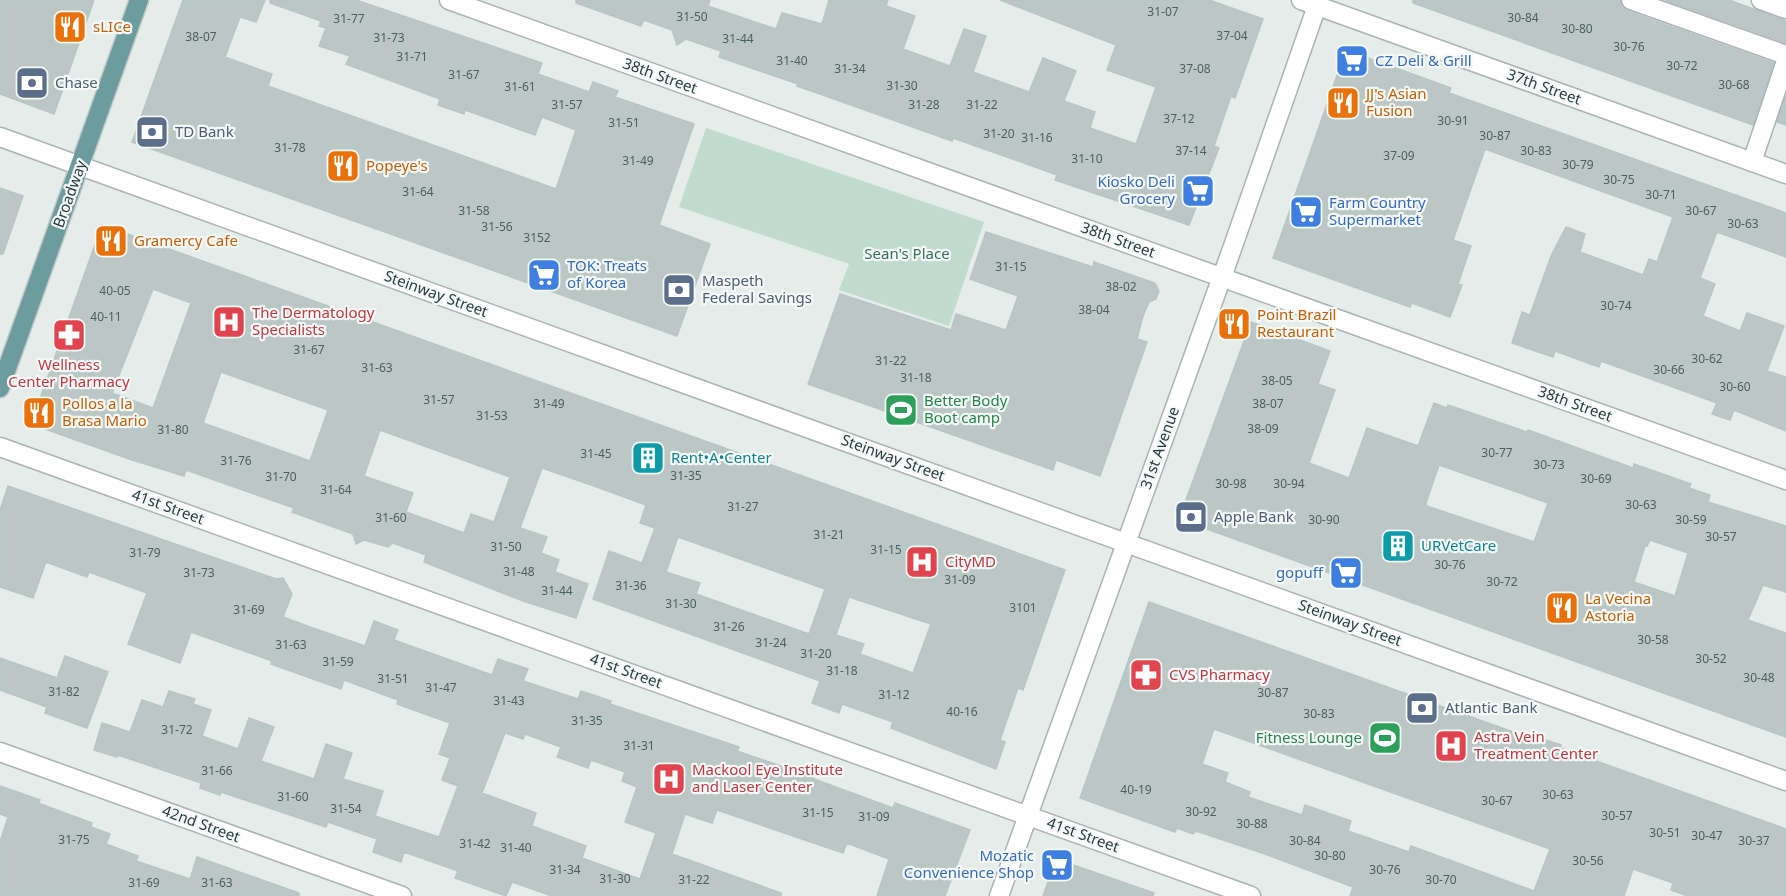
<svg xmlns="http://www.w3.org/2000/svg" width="1786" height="896" viewBox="0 0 1786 896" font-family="'Noto Sans',sans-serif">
<rect width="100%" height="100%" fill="#e5edeb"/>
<polygon fill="#c0dccf" points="706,128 984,222 949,326 839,290 849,264 679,207"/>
<g fill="#bac7c5" stroke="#b7c6c4" stroke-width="1.5" fill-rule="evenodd">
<polygon points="0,0 94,0 54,114 0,94"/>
<polygon points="183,0 265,0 256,22 240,17 225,57 272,74 268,86 556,189 576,130 542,117 535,135 465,110 464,114 438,105 440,99 346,64 350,56 319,46 326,28 319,26 321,21 270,3 270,0 356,0 542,63 538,74 589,92 593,82 618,91 615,97 694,124 659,225 710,244 677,336 132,142"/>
<polygon points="576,0 710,0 708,6 776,29 782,13 822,24 829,0 888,0 886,6 915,16 903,49 950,66 964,29 986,36 973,72 1029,92 1043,58 1076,71 1064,101 1095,112 1090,128 1136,144 1156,87 1107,70 1116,45 1000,0 1209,0 1263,19 1235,98 1231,96 1214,146 1219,148 1189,225 1055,180 1057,175 1007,157 953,138 952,141 820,94 797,86 798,84 719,57 721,51 686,39 677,45 672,30 644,20 641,26 576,3"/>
<polygon points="1413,0 1620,0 1622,7 1627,11 1774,63 1753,125 1413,3"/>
<polygon points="1665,0 1729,0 1786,21 1786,43"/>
<polygon points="1346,50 1451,88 1449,93 1786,213 1786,257 1717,232 1700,278 1715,284 1703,316 1740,331 1747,313 1784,326 1767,371 1786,377 1786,431 1739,412 1734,410 1730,420 1712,414 1717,403 1601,361 1599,367 1555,351 1553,357 1512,343 1522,312 1530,315 1551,256 1566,227 1585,234 1580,252 1643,275 1649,259 1657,262 1673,217 1485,149 1453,240 1471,246 1458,284 1462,285 1450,317 1412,303 1410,307 1273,258"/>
<polygon points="1786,96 1786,125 1777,122"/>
<polygon points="0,188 23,196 3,254 0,254"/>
<path d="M102 225 1065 570 1023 690 1018 688 1000 740 1005 742 996 769 891 728 893 722 842 704 839 713 812 703 820 681 593 599 609 551 642 563 655 528 640 523 646 505 594 486 542 468 520 528 547 537 541 553 559 560 555 572 588 584 576 618 523 601 424 562 426 555 393 543 388 547 364 540 356 544 353 534 292 512 294 508 186 470 184 476 132 460 31 424ZM153 289 191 303 153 408 112 393ZM221 372 328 410 310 461 203 423ZM380 430 510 477 494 522 471 514 464 533 406 512 413 493 364 476ZM678 537 825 589 809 634 696 594 700 583 666 572ZM849 597 931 624 913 673 860 654 864 644 836 635Z"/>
<polygon points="986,232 1093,267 1094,262 1155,283 1159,291 1156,299 1149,302 1143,316 1137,339 1147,342 1100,476 1056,460 1053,470 808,384 840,294 951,330 956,314 1006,330 1018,296 970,279"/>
<path d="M1251 322 1330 351 1318 384 1335 390 1309 463 1349 478 1367 428 1418 446 1434 403 1447 408 1448 405 1527 432 1528 430 1633 468 1634 464 1691 484 1689 488 1710 495 1708 502 1786 526V592L1763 585 1748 620 1786 633V737L1179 519ZM1439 465 1548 503 1534 542 1427 506 1426 503ZM1650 540 1688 553 1675 596 1634 582 1645 546H1647Z"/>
<path d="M8 486 276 579 283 578 292 594 283 617 310 627 365 646 374 621 398 630 394 640 492 675 498 659 528 669 523 681 578 699 581 691 611 701 610 704 739 747 737 751 798 772 802 769 810 772 814 779 893 808 895 803 970 830 945 896H877L889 859 847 843 843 853 717 810 712 823 685 814 672 854 781 893V896H552L512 882 506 896 455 878 458 871 404 852 401 862 373 852 377 839 328 822 326 827 221 792 220 795 200 788 201 783 118 755 117 757 94 750 102 723 130 732 142 700 163 707 169 691 195 699 193 704 211 710 202 736 238 749 249 718 274 727 261 761 314 779 326 744 352 753 343 779 383 791 375 816 439 837 458 786 442 780 450 758 439 754 450 723 397 704 398 700 344 680 341 689 271 664 272 661 191 632 180 663 128 644 147 593 89 572 87 577 46 562 33 598 0 587V510ZM505 733 523 739 525 734 561 747 557 757 588 768 591 760 625 772 622 781 637 787 625 822 656 833 640 879 582 858 586 846 532 826 536 813 482 793Z"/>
<path d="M1149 602 1533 739 1534 736 1561 745 1560 748 1786 829V896H1688L1671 890 1673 883 1633 869 1624 896H1350L1353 887 1262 853 1196 831 1193 834 1177 828 1175 832 1080 798ZM1214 729 1550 849 1534 891 1411 846 1409 852 1348 831 1351 821 1305 805 1302 815 1248 797 1250 792 1225 782 1228 773 1202 764Z"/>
<polygon points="65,656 108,672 87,728 45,713 47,707 0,690 0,658 57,678"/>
<polygon points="0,786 40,800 38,803 92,823 91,827 110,834 106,844 138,856 136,861 190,879 197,857 299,893 299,896 0,896 0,842 8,817 0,814"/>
<polygon points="1056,859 1154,893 1153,896 1043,896"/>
</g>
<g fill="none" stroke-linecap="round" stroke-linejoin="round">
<g stroke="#a8b4b3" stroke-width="21">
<g id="minor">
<polyline points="449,0 1786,480"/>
<polyline points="1301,0 1786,174"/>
<polyline points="1631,0 1786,55"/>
<polyline points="1761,0 1786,9"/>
<polyline points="0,137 1786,781"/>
<polyline points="1752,162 1786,61"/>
<polyline points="0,447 1251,896"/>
<polyline points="0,752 402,896"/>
<polyline points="999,896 1232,249 1319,0"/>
</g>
</g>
<g stroke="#c2c8c9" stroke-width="21">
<polyline id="major" points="0,388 139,0"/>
</g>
<use href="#minor" stroke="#fff" stroke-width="18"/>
<use href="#major" stroke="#6d9c9e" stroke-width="18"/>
</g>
<defs>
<g id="restaurant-square" transform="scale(1.725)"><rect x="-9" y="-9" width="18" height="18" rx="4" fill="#e8710a" stroke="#f5f9f8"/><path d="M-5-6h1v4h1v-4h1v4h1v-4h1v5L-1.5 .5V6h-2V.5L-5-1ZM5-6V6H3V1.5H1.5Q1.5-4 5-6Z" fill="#fff"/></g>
<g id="supermarket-square" transform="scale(1.725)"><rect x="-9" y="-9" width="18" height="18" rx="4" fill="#3f7fe0" stroke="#f5f9f8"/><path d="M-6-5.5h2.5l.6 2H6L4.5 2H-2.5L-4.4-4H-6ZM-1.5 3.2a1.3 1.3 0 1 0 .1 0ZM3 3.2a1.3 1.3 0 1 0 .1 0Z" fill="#fff"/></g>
<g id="bank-square" transform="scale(1.725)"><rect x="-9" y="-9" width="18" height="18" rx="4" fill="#5c6f8a" stroke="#f5f9f8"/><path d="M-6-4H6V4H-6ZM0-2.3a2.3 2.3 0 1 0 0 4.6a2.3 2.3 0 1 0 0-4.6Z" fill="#fff"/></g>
<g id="hospital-square" transform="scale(1.725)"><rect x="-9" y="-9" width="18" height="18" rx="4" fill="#e0444e" stroke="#f5f9f8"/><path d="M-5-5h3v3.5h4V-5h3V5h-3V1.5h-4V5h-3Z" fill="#fff"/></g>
<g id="pharmacy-square" transform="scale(1.725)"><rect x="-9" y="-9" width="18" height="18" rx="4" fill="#e0444e" stroke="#f5f9f8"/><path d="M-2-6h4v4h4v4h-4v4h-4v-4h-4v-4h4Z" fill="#fff"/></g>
<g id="stadium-square" transform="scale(1.725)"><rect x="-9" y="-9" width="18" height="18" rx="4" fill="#2e9e5b" stroke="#f5f9f8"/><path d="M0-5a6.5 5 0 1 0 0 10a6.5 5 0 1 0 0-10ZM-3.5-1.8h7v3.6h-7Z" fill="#fff"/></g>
<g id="building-square" transform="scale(1.725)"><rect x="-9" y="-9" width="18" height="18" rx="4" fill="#0f9aa8" stroke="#f5f9f8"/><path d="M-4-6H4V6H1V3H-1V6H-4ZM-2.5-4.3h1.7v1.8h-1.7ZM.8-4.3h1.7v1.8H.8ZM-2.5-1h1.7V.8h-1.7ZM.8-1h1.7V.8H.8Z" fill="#fff"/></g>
</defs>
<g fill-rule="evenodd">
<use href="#restaurant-square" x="70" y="27"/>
<use href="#supermarket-square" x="1352" y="61"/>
<use href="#bank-square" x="32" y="83"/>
<use href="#restaurant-square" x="1343" y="103"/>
<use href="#bank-square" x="152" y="132"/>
<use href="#restaurant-square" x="343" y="166"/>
<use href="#supermarket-square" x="1198" y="191"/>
<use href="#supermarket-square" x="1306" y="212"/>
<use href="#restaurant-square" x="111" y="241"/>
<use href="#supermarket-square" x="544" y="275"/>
<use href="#bank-square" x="679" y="290"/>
<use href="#hospital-square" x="229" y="322"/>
<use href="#restaurant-square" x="1234" y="324"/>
<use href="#pharmacy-square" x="69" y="335"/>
<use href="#stadium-square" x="901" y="410"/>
<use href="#restaurant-square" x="39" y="413"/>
<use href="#building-square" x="648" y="458"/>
<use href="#bank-square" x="1191" y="517"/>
<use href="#building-square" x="1398" y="546"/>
<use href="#hospital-square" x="922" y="562"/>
<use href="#supermarket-square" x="1346" y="573"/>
<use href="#restaurant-square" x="1562" y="608"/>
<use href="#pharmacy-square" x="1146" y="675"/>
<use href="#bank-square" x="1422" y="708"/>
<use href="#stadium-square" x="1385" y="738"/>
<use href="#hospital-square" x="1451" y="746"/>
<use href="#hospital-square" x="669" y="779"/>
<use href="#supermarket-square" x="1057" y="865"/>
</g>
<g text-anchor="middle" stroke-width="4.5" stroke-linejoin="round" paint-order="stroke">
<g font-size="12" fill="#4a5f5f">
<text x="1163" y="16">31-07</text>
<text x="692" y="21">31-50</text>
<text x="1523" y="22">30-84</text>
<text x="349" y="23">31-77</text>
<text x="1577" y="33">30-80</text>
<text x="1232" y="40">37-04</text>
<text x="201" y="41">38-07</text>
<text x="389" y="42">31-73</text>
<text x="738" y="43">31-44</text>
<text x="1629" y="51">30-76</text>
<text x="412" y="61">31-71</text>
<text x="792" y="65">31-40</text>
<text x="1682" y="70">30-72</text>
<text x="850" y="73">31-34</text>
<text x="1195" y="73">37-08</text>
<text x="464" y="79">31-67</text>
<text x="1734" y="89">30-68</text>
<text x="902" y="90">31-30</text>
<text x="520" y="91">31-61</text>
<text x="567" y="109">31-57</text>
<text x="924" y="109">31-28</text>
<text x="982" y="109">31-22</text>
<text x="1179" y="123">37-12</text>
<text x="1453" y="125">30-91</text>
<text x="624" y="127">31-51</text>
<text x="999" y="138">31-20</text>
<text x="1495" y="140">30-87</text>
<text x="1037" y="142">31-16</text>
<text x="290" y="152">31-78</text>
<text x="1191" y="155">37-14</text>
<text x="1536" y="155">30-83</text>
<text x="1399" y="160">37-09</text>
<text x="1087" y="163">31-10</text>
<text x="638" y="165">31-49</text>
<text x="1578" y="169">30-79</text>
<text x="1619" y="184">30-75</text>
<text x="418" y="196">31-64</text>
<text x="1661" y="199">30-71</text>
<text x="474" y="215">31-58</text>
<text x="1701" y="215">30-67</text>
<text x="1743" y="228">30-63</text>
<text x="497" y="231">31-56</text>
<text x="537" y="242">3152</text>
<text x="1011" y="271">31-15</text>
<text x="1121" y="291">38-02</text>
<text x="115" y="295">40-05</text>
<text x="1616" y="310">30-74</text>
<text x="1094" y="314">38-04</text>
<text x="106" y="321">40-11</text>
<text x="309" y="354">31-67</text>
<text x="1707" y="363">30-62</text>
<text x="891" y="365">31-22</text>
<text x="377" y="372">31-63</text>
<text x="1669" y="374">30-66</text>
<text x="916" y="382">31-18</text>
<text x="1277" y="385">38-05</text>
<text x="1735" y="391">30-60</text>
<text x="439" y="404">31-57</text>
<text x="549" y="408">31-49</text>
<text x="1268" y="408">38-07</text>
<text x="492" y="420">31-53</text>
<text x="1263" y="433">38-09</text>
<text x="173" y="434">31-80</text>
<text x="1497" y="457">30-77</text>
<text x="596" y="458">31-45</text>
<text x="236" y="465">31-76</text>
<text x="1549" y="469">30-73</text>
<text x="686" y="480">31-35</text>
<text x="281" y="481">31-70</text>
<text x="1596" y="483">30-69</text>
<text x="1231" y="488">30-98</text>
<text x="1289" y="488">30-94</text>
<text x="336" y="494">31-64</text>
<text x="1641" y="509">30-63</text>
<text x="743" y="511">31-27</text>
<text x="391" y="522">31-60</text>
<text x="1324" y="524">30-90</text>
<text x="1691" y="524">30-59</text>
<text x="829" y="539">31-21</text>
<text x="1721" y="541">30-57</text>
<text x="506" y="551">31-50</text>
<text x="886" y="554">31-15</text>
<text x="145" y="557">31-79</text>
<text x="1450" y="569">30-76</text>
<text x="519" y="576">31-48</text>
<text x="199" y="577">31-73</text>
<text x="960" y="584">31-09</text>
<text x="1502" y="586">30-72</text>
<text x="631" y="590">31-36</text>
<text x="557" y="595">31-44</text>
<text x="681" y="608">31-30</text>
<text x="1023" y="612">3101</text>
<text x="249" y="614">31-69</text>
<text x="729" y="631">31-26</text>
<text x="1653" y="644">30-58</text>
<text x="771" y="647">31-24</text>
<text x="291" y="649">31-63</text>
<text x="816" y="658">31-20</text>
<text x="1711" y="663">30-52</text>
<text x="338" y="666">31-59</text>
<text x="842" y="675">31-18</text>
<text x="1759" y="682">30-48</text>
<text x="393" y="683">31-51</text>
<text x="441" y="692">31-47</text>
<text x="64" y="696">31-82</text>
<text x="1273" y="697">30-87</text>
<text x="894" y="699">31-12</text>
<text x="509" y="705">31-43</text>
<text x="962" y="716">40-16</text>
<text x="1319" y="718">30-83</text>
<text x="587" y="725">31-35</text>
<text x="177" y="734">31-72</text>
<text x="639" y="750">31-31</text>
<text x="217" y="775">31-66</text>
<text x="1136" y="794">40-19</text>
<text x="1558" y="799">30-63</text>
<text x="293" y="801">31-60</text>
<text x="1497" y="805">30-67</text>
<text x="346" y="813">31-54</text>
<text x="1201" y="816">30-92</text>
<text x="818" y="817">31-15</text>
<text x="1617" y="820">30-57</text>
<text x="874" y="821">31-09</text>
<text x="1252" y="828">30-88</text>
<text x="1665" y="837">30-51</text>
<text x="1707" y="840">30-47</text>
<text x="74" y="844">31-75</text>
<text x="1305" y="845">30-84</text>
<text x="1754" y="845">30-37</text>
<text x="475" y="848">31-42</text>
<text x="516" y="852">31-40</text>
<text x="1330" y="860">30-80</text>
<text x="1588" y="865">30-56</text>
<text x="565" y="874">31-34</text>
<text x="1385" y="874">30-76</text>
<text x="615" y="883">31-30</text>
<text x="694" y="884">31-22</text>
<text x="1441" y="884">30-70</text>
<text x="144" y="887">31-69</text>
<text x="217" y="887">31-63</text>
</g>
<g font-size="15" fill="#c56008" stroke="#f5f9f8" text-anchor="start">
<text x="93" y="32">sLICe</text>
<text x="1366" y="99">JJ's Asian<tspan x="1366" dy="17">Fusion</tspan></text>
<text x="366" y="171">Popeye's</text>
<text x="134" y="246">Gramercy Cafe</text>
<text x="1257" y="320">Point Brazil<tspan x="1257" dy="17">Restaurant</tspan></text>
<text x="62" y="409">Pollos a la<tspan x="62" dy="17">Brasa Mario</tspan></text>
<text x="1585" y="604">La Vecina<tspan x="1585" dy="17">Astoria</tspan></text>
</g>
<g font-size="15" fill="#366cbe" stroke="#f5f9f8" text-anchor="start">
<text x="1375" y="66">CZ Deli &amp; Grill</text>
<text x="1175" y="187" text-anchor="end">Kiosko Deli<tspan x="1175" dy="17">Grocery</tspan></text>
<text x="1329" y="208">Farm Country<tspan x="1329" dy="17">Supermarket</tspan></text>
<text x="567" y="271">TOK: Treats<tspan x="567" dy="17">of Korea</tspan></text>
<text x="1323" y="578" text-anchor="end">gopuff</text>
<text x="1034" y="861" text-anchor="end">Mozatic<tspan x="1034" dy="17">Convenience Shop</tspan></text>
</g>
<g font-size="15" fill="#253c3d" stroke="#f5f9f8">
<text transform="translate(660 76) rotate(20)" y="5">38th Street</text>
<text transform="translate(1544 87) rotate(20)" y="5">37th Street</text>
<text transform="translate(70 194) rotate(-70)" y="5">Broadway</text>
<text transform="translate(1118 240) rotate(20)" y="5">38th Street</text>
<text transform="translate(436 294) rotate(20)" y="5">Steinway Street</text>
<text transform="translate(1575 404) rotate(20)" y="5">38th Street</text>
<text transform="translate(1160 448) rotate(-70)" y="5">31st Avenue</text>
<text transform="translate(893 458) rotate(20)" y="5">Steinway Street</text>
<text transform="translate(168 507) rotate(20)" y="5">41st Street</text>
<text transform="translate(1350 623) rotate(20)" y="5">Steinway Street</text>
<text transform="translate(626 671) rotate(20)" y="5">41st Street</text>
<text transform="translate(201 824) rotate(20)" y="5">42nd Street</text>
<text transform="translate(1083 835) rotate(20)" y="5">41st Street</text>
</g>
<g font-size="15" fill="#4e5e75" stroke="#f5f9f8" text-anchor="start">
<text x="55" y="88">Chase</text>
<text x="175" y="137">TD Bank</text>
<text x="702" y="286">Maspeth<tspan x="702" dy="17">Federal Savings</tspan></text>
<text x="1214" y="522">Apple Bank</text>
<text x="1445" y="713">Atlantic Bank</text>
</g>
<g font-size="15" fill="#33705d" stroke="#f5f9f8">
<text x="907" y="259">Sean's Place</text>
</g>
<g font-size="15" fill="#be3a42" stroke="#f5f9f8" text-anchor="start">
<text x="252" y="318">The Dermatology<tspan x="252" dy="17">Specialists</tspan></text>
<text x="69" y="370" text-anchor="middle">Wellness<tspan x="69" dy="17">Center Pharmacy</tspan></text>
<text x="945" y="567">CityMD</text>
<text x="1169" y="680">CVS Pharmacy</text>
<text x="1474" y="742">Astra Vein<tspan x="1474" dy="17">Treatment Center</tspan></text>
<text x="692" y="775">Mackool Eye Institute<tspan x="692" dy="17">and Laser Center</tspan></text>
</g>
<g font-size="15" fill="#27864d" stroke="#f5f9f8" text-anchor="start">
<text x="924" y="406">Better Body<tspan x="924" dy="17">Boot camp</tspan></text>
<text x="1362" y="743" text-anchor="end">Fitness Lounge</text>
</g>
<g font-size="15" fill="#0d838f" stroke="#f5f9f8" text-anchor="start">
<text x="671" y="463">Rent•A•Center</text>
<text x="1421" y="551">URVetCare</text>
</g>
</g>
</svg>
